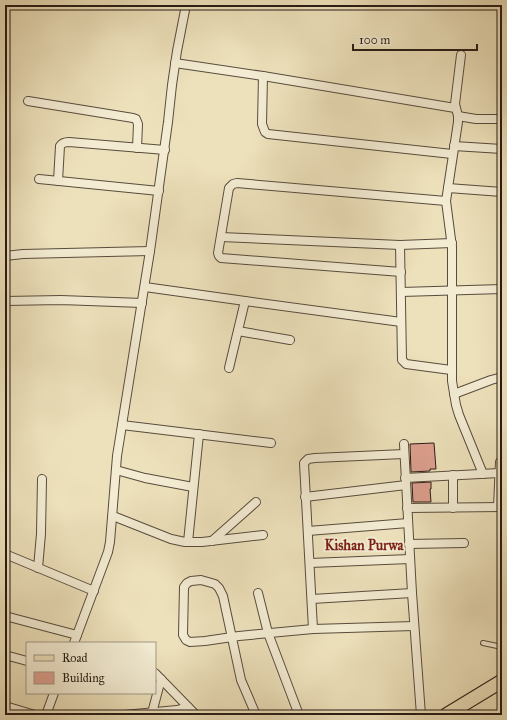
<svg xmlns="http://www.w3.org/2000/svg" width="507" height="720" viewBox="0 0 507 720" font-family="'IM FELL Great Primer',serif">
<rect width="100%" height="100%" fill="#ede1bb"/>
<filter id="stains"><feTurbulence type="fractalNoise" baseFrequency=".005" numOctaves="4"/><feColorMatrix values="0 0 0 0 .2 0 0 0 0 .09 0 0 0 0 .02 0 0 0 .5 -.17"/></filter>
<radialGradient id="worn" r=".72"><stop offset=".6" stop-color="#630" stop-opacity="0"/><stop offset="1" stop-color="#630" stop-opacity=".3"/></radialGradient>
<g fill="#dfa190" stroke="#261b15">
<polygon points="434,443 436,469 430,469 430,471 411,472 410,444"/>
<polygon points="431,482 431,489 430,489 431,502 413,502 412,483"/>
</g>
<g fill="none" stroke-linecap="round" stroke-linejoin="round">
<g stroke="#584c3e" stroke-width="6">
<polyline id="service" points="483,643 502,647"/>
</g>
<g stroke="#584c3e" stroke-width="10">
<g id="minor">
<polyline points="461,55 455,104 458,116 458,122 446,201 452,247 452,381 456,405 459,415 483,474"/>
<polyline points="175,63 263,76 455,108"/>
<polyline points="263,76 262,124 265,132 268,134 452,154"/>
<polyline points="28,101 133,118 136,119 138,124 137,148"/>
<polyline points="458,116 476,119 502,119"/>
<polyline points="454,146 502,149"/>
<polyline points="39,179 159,191"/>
<path d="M58 181 60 146C62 143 64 142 69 142L165 150"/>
<polyline points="448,188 502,192"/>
<polyline points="221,237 400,245 452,243"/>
<polyline points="400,245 402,360 406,364 451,370"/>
<polyline points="5,256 23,254 150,251"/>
<polyline points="401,272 221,258 219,256 218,253 229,188 233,184 237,183 446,201"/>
<polyline points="145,287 245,301 401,322"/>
<polyline points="401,292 502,289"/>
<polyline points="5,301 61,300 142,303"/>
<polyline points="238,331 290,340"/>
<polyline points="229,368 245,301"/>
<polyline points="454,394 491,380 502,377"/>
<polyline points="122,425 271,443"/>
<polyline points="404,444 412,593 421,715"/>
<polyline points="116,470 145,478 193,487"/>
<polyline points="453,475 453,508"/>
<polyline points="405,478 499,473"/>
<polyline points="305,497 406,485"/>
<polyline points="498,507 500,462"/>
<polyline points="407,508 502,507"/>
<polyline points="113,516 171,539 185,542 202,542 263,535"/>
<polyline points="308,531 408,523"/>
<polyline points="212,541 256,502"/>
<polyline points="188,542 199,434"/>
<polyline points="409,544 464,543"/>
<polyline points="5,554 94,591"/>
<polyline points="310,563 410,559"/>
<polyline points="38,568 41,534 42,479"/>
<polyline points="258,593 268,633 299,715"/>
<polyline points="312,599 412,593"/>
<polyline points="5,616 77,635"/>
<polyline points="313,629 304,463 308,459 315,458 404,454"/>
<polyline points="74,643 108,552 110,542 117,456 150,251 168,122 172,85 177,51 186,5"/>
<polyline points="5,655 27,661"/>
<polyline points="155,673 196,715"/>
<polyline points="5,706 35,715"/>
<polyline points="152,713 161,679"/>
<polyline points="46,715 54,693"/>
<polyline points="124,715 177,710 188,707"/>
<polyline points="256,715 241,680 223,596 219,588 215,584 201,580 191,581 187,583 184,587 183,635 186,640 190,642 205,641 239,636 313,629 414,626"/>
</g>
</g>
<g stroke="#261b15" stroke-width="15">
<polyline id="primary" points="446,715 502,681"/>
</g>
<use href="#service" stroke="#f3ecd3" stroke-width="4"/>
<use href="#minor" stroke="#f3ecd3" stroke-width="8"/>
<use href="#primary" stroke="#ede1bb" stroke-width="13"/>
</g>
<g text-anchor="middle" stroke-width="4" stroke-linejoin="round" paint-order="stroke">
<g font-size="14" font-weight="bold" fill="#7a1f14" stroke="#f3ecd3">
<text x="364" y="550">Kishan Purwa</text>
</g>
</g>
<rect width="507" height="720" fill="none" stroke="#ede1bb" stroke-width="20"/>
<rect x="6" y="6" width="495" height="708" fill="none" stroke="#261b15" stroke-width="2"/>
<rect x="10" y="10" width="487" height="700" fill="none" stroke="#261b15"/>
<rect x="26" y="642" width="130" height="52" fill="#f3ecd3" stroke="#a19887"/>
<rect x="34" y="655" width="20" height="6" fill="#ede1bb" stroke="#a19887"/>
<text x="62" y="662" font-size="12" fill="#261b15">Road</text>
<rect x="34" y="672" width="20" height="12" fill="#dfa190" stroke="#a19887"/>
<text x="62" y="682" font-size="12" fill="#261b15">Building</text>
<path d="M353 44v6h124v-6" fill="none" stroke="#261b15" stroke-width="2"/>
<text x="359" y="44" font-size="12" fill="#261b15" stroke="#f3ecd3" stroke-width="3" paint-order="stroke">100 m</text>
<rect width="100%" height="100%" filter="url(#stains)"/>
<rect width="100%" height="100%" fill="url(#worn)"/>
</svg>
